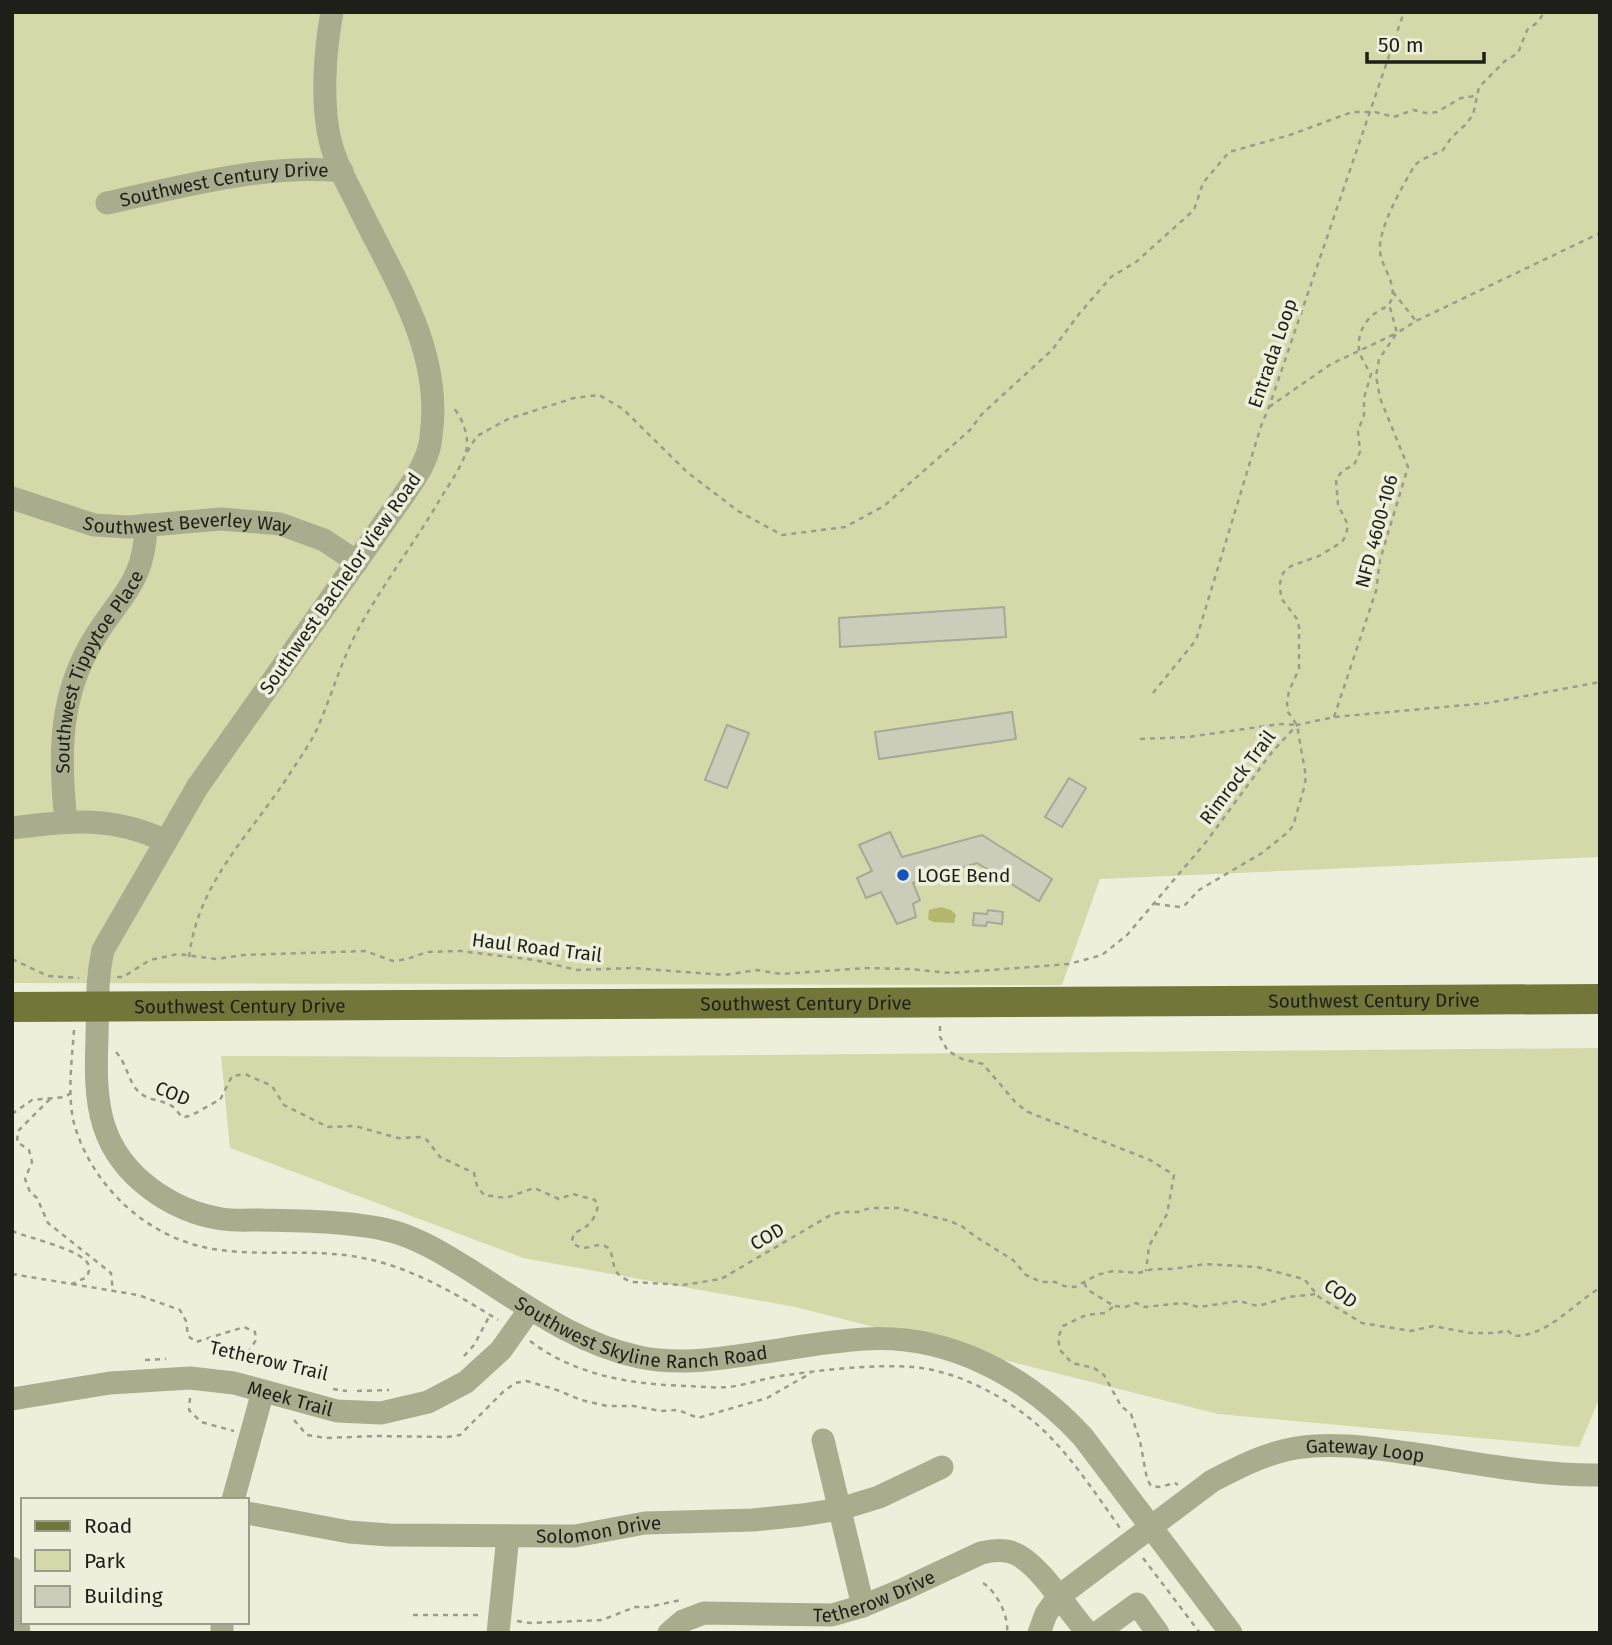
<svg xmlns="http://www.w3.org/2000/svg" width="1612" height="1645" viewBox="0 0 1612 1645" font-family="'Fira Sans',sans-serif">
<rect width="100%" height="100%" fill="#edefdb"/>
<g fill="#d5d9aa">
<polygon points="12,12 1600,12 1600,857 1100,879 1062,985 12,983"/>
<polygon points="1600,1048 1600,1397 1579,1447 1218,1414 795,1307 523,1258 230,1148 221,1056 507,1057"/>
</g>
<polygon fill="#b4b86d" points="941,907 951,910 956,915 954,923 933,922 928,919 929,910"/>
<g fill="#cbcdba" stroke="#a7a896" stroke-width="2">
<polygon points="1004,607 1006,637 840,647 839,618"/>
<polygon points="1012,712 1016,739 879,759 875,732"/>
<polygon points="727,725 749,733 727,788 705,780"/>
<polygon points="1069,778 1086,788 1062,827 1045,817"/>
<polygon points="890,832 902,857 982,835 1052,879 1039,901 977,863 913,883 920,900 913,904 916,917 897,924 881,892 866,898 857,878 872,871 859,845"/>
<polygon points="988,910 1003,912 1002,924 987,922 986,926 973,925 974,913 987,914"/>
</g>
<g fill="none" stroke-linecap="round" stroke-linejoin="round">
<g stroke="#9a9c8d" stroke-width="2.5" stroke-dasharray="5 5" stroke-linecap="butt">
<polyline points="1393,292 1416,321"/>
<polyline points="1269,407 1331,364 1397,333 1389,304"/>
<polyline points="467,452 477,436 508,419 574,398 599,395 623,409 687,472 738,511 782,535 845,527 884,506 970,430 982,414 1052,350 1079,314 1111,277 1136,262 1194,210 1203,183 1229,152 1290,135 1352,112 1375,112 1394,117 1413,110 1426,113 1437,112 1461,98 1476,96"/>
<polyline points="1153,693 1196,640 1261,426 1269,407 1404,12"/>
<polyline points="1334,717 1376,591 1380,560 1408,467 1380,398 1376,376 1379,359 1397,333 1416,321 1600,233"/>
<polyline points="1140,739 1188,737 1280,724 1297,725"/>
<path d="M1155 904 1180 907 1185 905 1199 890 1262 853 1287 833 1293 826 1304 788 1306 777 1297 725 1288 712 1287 703 1289 691 1299 669V627L1297 619 1281 598 1280 583 1283 573 1291 566 1319 556 1342 542 1346 535 1348 525 1338 505 1336 480 1342 471 1354 465 1360 452 1358 431 1364 415V398L1371 374C1367 367 1360 357 1359 349 1357 335 1365 319 1377 312 1383 308 1390 306 1392 298 1396 282 1381 266 1380 251 1378 228 1403 185 1415 165L1421 160 1443 150 1451 138 1465 125 1473 115 1479 87 1505 61 1518 53 1527 30 1538 22 1544 12"/>
<path d="M189 957C198 883 248 837 287 778 297 762 309 746 317 729 332 695 342 658 360 626 385 581 416 541 442 496 450 483 460 469 465 455 471 439 463 418 452 406"/>
<polyline points="12,959 48,976 79,978"/>
<polyline points="117,977 123,977 150,960 178,954 216,959 244,955 365,951 393,961 407,959 427,952 460,951 535,960 577,970 633,968 724,975 757,970 781,974 867,968 909,969 951,973 1069,964 1102,955 1127,935 1206,842 1272,752 1297,725 1334,717 1488,703 1600,682"/>
<polyline points="940,1026 940,1037 948,1051 962,1059 983,1064 1016,1103 1028,1112 1150,1160 1174,1175 1167,1214 1149,1246 1146,1271"/>
<path d="M74 1030C72 1060 66 1101 76 1130 97 1193 154 1242 220 1250 265 1256 312 1249 358 1257 409 1266 455 1293 498 1320"/>
<path d="M116 1052C127 1064 128 1081 138 1091 148 1101 159 1099 170 1105 175 1107 178 1113 182 1117 192 1118 209 1104 220 1100L232 1076 245 1074 272 1086 284 1105 328 1127 355 1126 398 1138 421 1137 427 1140 440 1157 474 1173 477 1186 484 1195 506 1198 534 1188 559 1199 573 1194 595 1200 598 1206C594 1221 589 1227 574 1233L572 1241C584 1257 598 1238 608 1248 618 1260 606 1274 633 1282L683 1285 721 1279 829 1216 841 1212H858L870 1208H898L950 1221 963 1227 976 1237 1013 1260 1026 1275 1041 1282H1055L1064 1286 1075 1287 1097 1275 1113 1271 1138 1273 1153 1269H1173L1205 1264 1257 1267 1304 1279 1319 1297 1362 1323 1411 1331 1433 1326 1470 1333H1497L1507 1330 1514 1336C1548 1336 1573 1304 1600 1288"/>
<polyline points="50,1099 18,1131 17,1142 29,1150 32,1162 25,1179 30,1192 37,1198 48,1223 111,1273 113,1292"/>
<polyline points="12,1114 32,1100 65,1097 71,1093"/>
<path d="M12 1231C29 1238 74 1248 86 1261 91 1266 89 1271 87 1277L72 1284 12 1274"/>
<polyline points="1084,1283 1088,1290 1114,1306 1105,1313 1086,1315 1063,1326 1058,1338 1060,1350 1072,1363 1094,1368 1104,1375 1121,1406 1131,1414 1140,1441 1147,1479 1151,1486 1159,1487 1175,1483 1178,1485"/>
<polyline points="72,1284 138,1295 180,1310 186,1321 188,1336 196,1342 244,1327 255,1332 256,1340 245,1357 247,1365"/>
<polyline points="1115,1306 1125,1307 1136,1303 1145,1307 1183,1303 1199,1307 1239,1301 1258,1306 1289,1297 1316,1294"/>
<path d="M530 1341C576 1376 634 1385 691 1386 703 1387 716 1388 728 1387 746 1385 762 1379 780 1376 821 1370 871 1364 913 1367 958 1371 1007 1397 1041 1428 1072 1457 1095 1493 1120 1528"/>
<polyline points="464,1356 474,1345 490,1315"/>
<polyline points="145,1360 166,1359"/>
<polyline points="333,1389 347,1391"/>
<polyline points="357,1391 389,1390"/>
<polyline points="190,1398 189,1410 201,1422 234,1431"/>
<polyline points="294,1420 307,1435 326,1438 376,1436 447,1437 460,1435 503,1392 515,1383 527,1381 557,1390 581,1400 607,1406 634,1406 660,1411 678,1410 698,1418 767,1398 811,1373"/>
<polyline points="1143,1558 1200,1633"/>
<path d="M983 1583C997 1592 1009 1616 1007 1633"/>
<polyline points="413,1615 479,1615"/>
<polyline points="517,1621 531,1623 602,1620 635,1607 648,1607 681,1600"/>
</g>
<g stroke="#aaad8d" stroke-width="23">
<path id="s1" d="M332 12C325 50 321 102 330 140 335 162 347 183 357 203 391 274 440 346 432 427 431 434 431 442 429 448 424 467 412 483 401 499L198 786 103 950C96 981 98 1007 97 1038 96 1066 95 1098 104 1126 120 1176 171 1211 222 1219 234 1221 248 1220 260 1220 300 1221 361 1221 398 1233 426 1242 452 1259 476 1274 528 1307 578 1344 639 1357 680 1366 724 1358 765 1352 798 1347 831 1341 865 1339 949 1334 1027 1376 1083 1437L1231 1633"/>
<path id="s2" d="M107 203C179 187 268 163 342 171"/>
<path id="s3" d="M12 498 94 525 128 527 221 519 280 524 324 540 357 562"/>
<path id="s4" d="M66 822C60 764 58 707 86 653 111 602 145 590 146 525"/>
<path d="M12 828C71 821 110 815 166 841"/>
<path id="s5" d="M12 1399 110 1383 190 1378 234 1383 337 1411 381 1413 428 1402 466 1382 501 1350 530 1309"/>
<polyline points="823,1440 863,1606"/>
<polyline points="233,1500 263,1391"/>
<path id="s6" d="M247 1513 349 1532 389 1535 575 1536 645 1523 753 1520 802 1515 840 1509 879 1497 942 1467"/>
<polyline points="12,1568 19,1633"/>
<polyline points="222,1622 222,1633"/>
<polyline points="498,1633 508,1536"/>
<path id="s7" d="M669 1633 683 1621 704 1613 832 1615 863 1606 904 1589 981 1553C993 1550 1007 1549 1018 1555 1042 1568 1068 1611 1088 1633"/>
<path id="s8" d="M1039 1633 1046 1614 1058 1597 1212 1481C1239 1467 1266 1453 1296 1448 1334 1442 1371 1448 1408 1453 1471 1462 1536 1476 1600 1475"/>
<polyline points="1097,1633 1137,1604 1158,1633"/>
</g>
<path stroke="#737639" stroke-width="30" id="s9" d="M12 1007 1600 999"/>
</g>
<circle fill="#1651bd" stroke="#edefdb" stroke-width="2.5" cx="903" cy="875" r="7"/>
<g text-anchor="middle" stroke-width="7" stroke-linejoin="round" paint-order="stroke">
<g font-size="19" fill="#1e1f18" stroke="#edefdb">
<text dy="7" stroke="none"><textPath href="#s2" startOffset="119">Southwest Century Drive</textPath></text>
<text transform="translate(1272 353) rotate(-71)" y="7">Entrada Loop</text>
<text dy="7" stroke="none"><textPath href="#s3" startOffset="180">Southwest Beverley Way</textPath></text>
<text transform="translate(1376 531) rotate(-75)" y="7">NFD 4600-106</text>
<text transform="translate(340 583) rotate(-55)" y="7">Southwest Bachelor View Road</text>
<text dy="7" stroke="none"><textPath href="#s4" startOffset="159">Southwest Tippytoe Place</textPath></text>
<text transform="translate(1237 777) rotate(-53)" y="7">Rimrock Trail</text>
<text transform="translate(537 947) rotate(7)" y="7">Haul Road Trail</text>
<text dy="7" stroke="none"><textPath href="#s9" startOffset="1362">Southwest Century Drive</textPath></text>
<text dy="7" stroke="none"><textPath href="#s9" startOffset="794">Southwest Century Drive</textPath></text>
<text dy="7" stroke="none"><textPath href="#s9" startOffset="228">Southwest Century Drive</textPath></text>
<text transform="translate(173 1093) rotate(23)" y="7">COD</text>
<text transform="translate(767 1236) rotate(-30)" y="7">COD</text>
<text transform="translate(1341 1293) rotate(36)" y="7">COD</text>
<text dy="7" stroke="none"><textPath href="#s1" startOffset="1839">Southwest Skyline Ranch Road</textPath></text>
<text transform="translate(269 1360) rotate(13)" y="7">Tetherow Trail</text>
<text dy="7" stroke="none"><textPath href="#s5" startOffset="282">Meek Trail</textPath></text>
<text dy="7" stroke="none"><textPath href="#s8" startOffset="394">Gateway Loop</textPath></text>
<text dy="7" stroke="none"><textPath href="#s6" startOffset="354">Solomon Drive</textPath></text>
<text dy="7" stroke="none"><textPath href="#s7" startOffset="214">Tetherow Drive</textPath></text>
</g>
<g font-size="19" fill="#1e1f18" stroke="#edefdb" text-anchor="start">
<text x="917" y="882">LOGE Bend</text>
</g>
</g>
<rect width="1612" height="1645" fill="none" stroke="#1e1f18" stroke-width="28"/>
<rect x="21" y="1498" width="228" height="126" fill="#edefdb" stroke="#9a9c8d" stroke-width="2"/>
<rect x="35" y="1521" width="35" height="10" fill="#737639" stroke="#9a9c8d" stroke-width="2"/>
<text x="84" y="1533" font-size="21" fill="#1e1f18">Road</text>
<rect x="35" y="1550" width="35" height="21" fill="#d5d9aa" stroke="#9a9c8d" stroke-width="2"/>
<text x="84" y="1568" font-size="21" fill="#1e1f18">Park</text>
<rect x="35" y="1586" width="35" height="21" fill="#cbcdba" stroke="#9a9c8d" stroke-width="2"/>
<text x="84" y="1603" font-size="21" fill="#1e1f18">Building</text>
<path d="M1367 52v10h117v-10" fill="none" stroke="#1e1f18" stroke-width="3.5"/>
<text x="1378" y="52" font-size="21" fill="#1e1f18" stroke="#edefdb" stroke-width="5" paint-order="stroke">50 m</text>
</svg>
